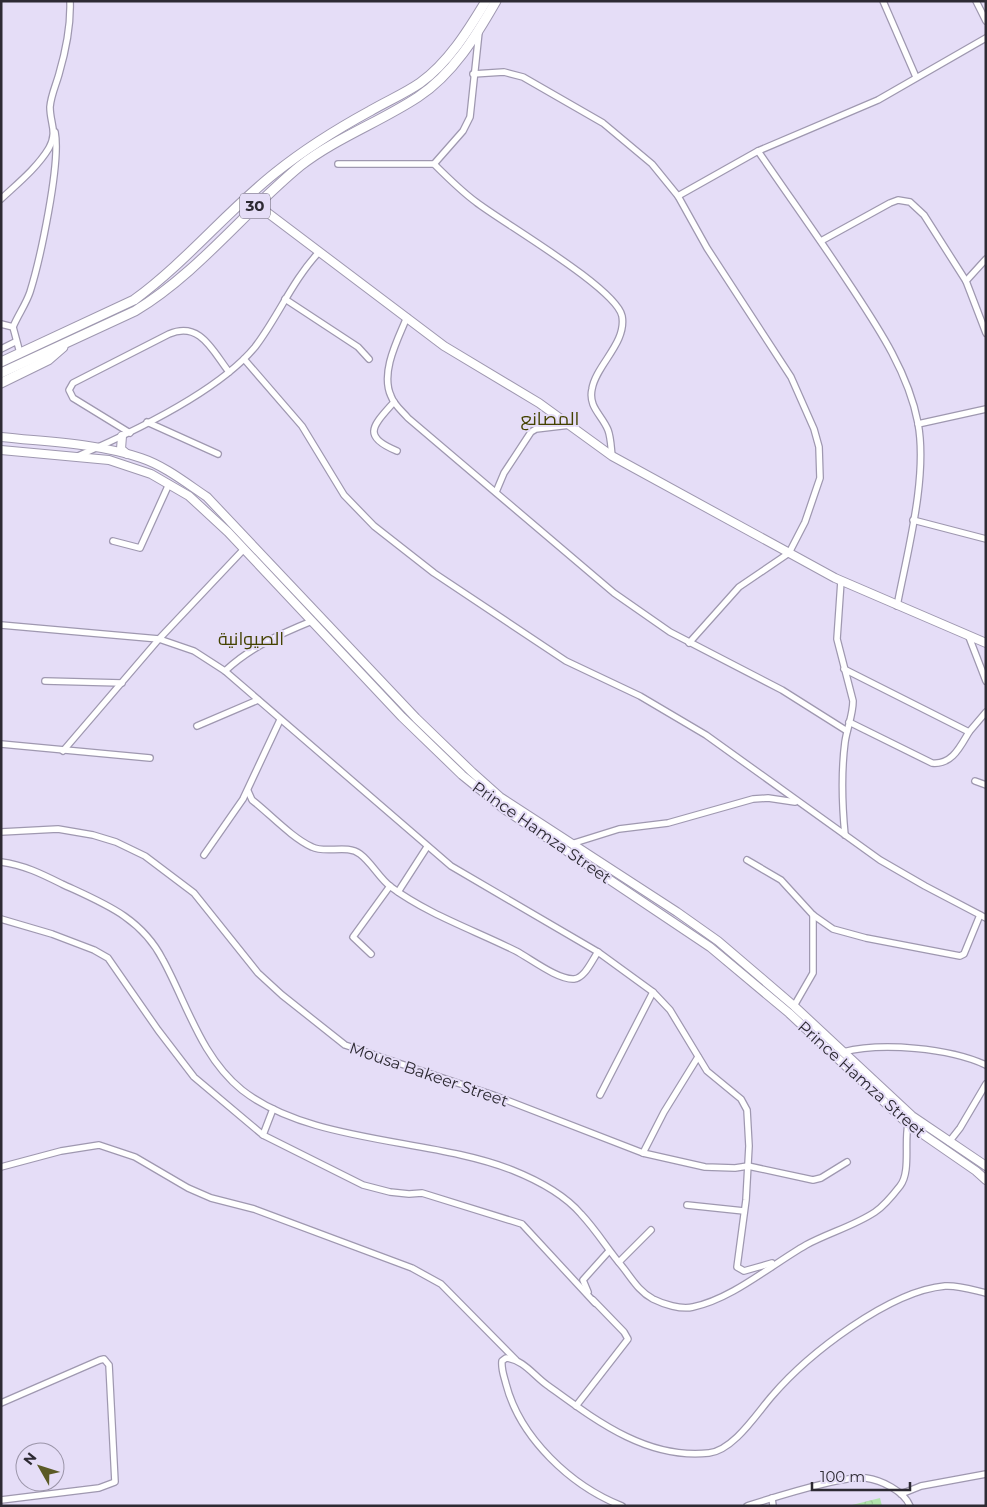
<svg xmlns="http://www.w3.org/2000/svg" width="987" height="1507" viewBox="0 0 987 1507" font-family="Montserrat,Cairo,sans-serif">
<defs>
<pattern id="forest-crowns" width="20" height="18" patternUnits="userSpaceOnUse" patternTransform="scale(1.25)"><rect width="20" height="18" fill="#b3e5ae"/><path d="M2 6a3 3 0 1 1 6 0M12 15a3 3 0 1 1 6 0" fill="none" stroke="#9ac596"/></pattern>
</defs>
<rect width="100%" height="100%" fill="#e5ddf7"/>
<polygon fill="url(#forest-crowns)" points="880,1498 882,1506 848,1506"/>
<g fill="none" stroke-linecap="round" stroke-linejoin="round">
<g stroke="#9f98b0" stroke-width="8">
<g id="street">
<polyline points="883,1 916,77"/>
<polyline points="976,1 986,21"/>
<polyline points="473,74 504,72 523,77 603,123 652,164 678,196 707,248 791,377 814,429 819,447 820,478 805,522 789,553 739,587 689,643"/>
<path d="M758 151C788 195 819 238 848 282 877 326 908 371 918 423 928 477 907 553 897 606"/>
<path d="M338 164H434C447 177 461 191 476 202 503 223 616 288 622 316 627 343 596 365 592 389 588 407 602 415 608 430 611 438 611 448 612 456"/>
<polyline points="434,164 463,131 470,117 479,32"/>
<polyline points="678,196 758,151 878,100 986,38"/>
<path d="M1 199C17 184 37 168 49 148 58 131 50 124 50 107 51 95 56 85 59 74 66 50 71 26 70 1"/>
<polyline points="821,241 890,203 898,200 910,202 924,215 966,281 986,333"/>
<polyline points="966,281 986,259"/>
<polyline points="285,299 358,347 369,359"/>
<path d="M407 317C398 339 380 372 391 396 394 405 402 411 408 418L614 593 670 632 782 690 847 731"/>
<polyline points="1,324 13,327 20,353"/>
<path d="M13 327C18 315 26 304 30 292 40 260 61 163 55 132"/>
<polyline points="1,349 15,342"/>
<polyline points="244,359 302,426 344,495 374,526 434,573 566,661 640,696 706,735 880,860 925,886 986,918"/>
<path d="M394 402C374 425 360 436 397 451"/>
<polyline points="147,422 218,454"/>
<polyline points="918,424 986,409"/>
<path d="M130 433 73 398 69 390 73 383 169 334C200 321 212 350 229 372"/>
<path d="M78 456C131 433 218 392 255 347 278 317 292 281 319 252"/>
<polyline points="496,492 504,473 531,432 536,429 570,425"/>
<polyline points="913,520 986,539"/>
<polyline points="113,541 140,548 169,484"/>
<path d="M841 581 837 639 853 701C853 715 847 728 845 742 841 773 842 804 845 835"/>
<polyline points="1,625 159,639 194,651 225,671 451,866 598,952 653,992 670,1010 707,1071 741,1099 747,1110 749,1146 746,1200 737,1267 744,1271 772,1263"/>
<polyline points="969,637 986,681"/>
<polyline points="844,669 969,732 986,712"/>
<path d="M225 671C251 647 280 634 312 621"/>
<polyline points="45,681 122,683"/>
<path d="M849 722 932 763C952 765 960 747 969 732"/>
<polyline points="197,726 258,700"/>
<polyline points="1,744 150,758"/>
<polyline points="63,751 159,639 244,549"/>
<polyline points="975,781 986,785"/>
<path d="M248 791 252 800C270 814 292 838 312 847 326 854 347 844 360 854 372 863 379 878 391 887 429 915 474 930 516 951 531 959 558 980 574 979 585 978 592 960 598 952"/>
<polyline points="1,832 58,829 93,835 116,842 145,856 194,893 258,973 282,995 345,1045 493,1095 643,1153 705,1167 735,1168 748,1166 813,1180 821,1178 847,1162"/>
<polyline points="571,844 619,829 668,823 753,799 768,798 795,802"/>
<polyline points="204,855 243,799 280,720"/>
<polyline points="747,860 781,880 813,915 833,929 866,938 960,956 964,954 980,915"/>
<path d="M1 862C24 865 42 874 62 884 103 903 141 917 163 960 187 1004 201 1057 242 1090 311 1144 431 1138 512 1170 537 1180 563 1193 581 1214 596 1230 607 1248 621 1265 631 1277 638 1291 653 1299 663 1304 681 1310 693 1307 732 1299 771 1265 806 1245 828 1233 854 1226 875 1212 884 1206 893 1195 900 1186 911 1172 904 1143 908 1124"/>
<polyline points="398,892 427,847"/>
<polyline points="1,919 52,934 94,950 108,958 158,1030 194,1077 263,1135 363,1185 390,1192 409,1194 422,1193 522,1224 595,1303"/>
<polyline points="371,954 353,937 390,886"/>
<polyline points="794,1006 813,973 813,915"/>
<path d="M843 1052C882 1042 949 1048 986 1065"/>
<polyline points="600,1095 653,992"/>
<polyline points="263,1135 273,1109"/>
<polyline points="949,1142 960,1128 986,1084"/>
<polyline points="643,1153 664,1112 698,1057"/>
<polyline points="1,1167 61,1151 99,1145 135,1157 188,1188 211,1198 254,1209 412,1268 441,1284 516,1360"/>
<polyline points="687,1205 744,1211"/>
<polyline points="619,1262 651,1230"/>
<polyline points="588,1292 583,1280 609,1251"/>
<polyline points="1,1403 100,1360 104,1359 109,1365 115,1482 99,1488 1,1500"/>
<polyline points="576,1406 628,1339 624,1332 593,1300"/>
<polyline points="901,1494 921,1486 986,1474"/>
<polyline points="772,1498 773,1506"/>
<path d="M622 1506C571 1486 520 1438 506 1384 504 1376 501 1369 502 1361L506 1358C524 1360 533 1375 547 1385 594 1419 646 1460 709 1453 734 1450 757 1413 772 1396 808 1354 889 1291 945 1286 958 1285 973 1290 986 1293"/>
<path d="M747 1506C772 1498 843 1475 866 1478 881 1480 904 1491 910 1506"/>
</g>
</g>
<g stroke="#9f98b0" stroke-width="10">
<g id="secondary">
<polyline points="256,204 444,346 539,403 612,456 835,578 986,643"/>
<polyline points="122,436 121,449 127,454"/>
<path d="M1 437C47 442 97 443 141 458 165 466 186 483 207 497L416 718 472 772 500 797 677 912 718 941 794 1006 912 1116 986 1166"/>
<polyline points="1,450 109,460 151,474 189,496 228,532 402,717 462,775 504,809 710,947 789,1013 908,1124 976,1171 986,1180"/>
</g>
</g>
<g stroke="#9f98b0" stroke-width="11">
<g id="primary">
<path d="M1 362 134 300C186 262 226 212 275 173 305 149 337 129 370 111 387 101 404 94 420 83 448 63 468 31 486 1"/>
<path d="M1 373 135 311C198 273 244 212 300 166 336 138 380 122 418 97 453 74 476 36 496 1"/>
<polyline points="1,383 48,360 63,347"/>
</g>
</g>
<use href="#street" stroke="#fff" stroke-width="5.5"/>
<use href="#secondary" stroke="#fff" stroke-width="8"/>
<use href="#primary" stroke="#fff" stroke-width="9"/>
</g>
<g text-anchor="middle" stroke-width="4" stroke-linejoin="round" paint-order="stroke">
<rect fill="#e5ddf7" stroke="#64606e" stroke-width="1" x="240" y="193.5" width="30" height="25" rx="4"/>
<g font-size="15" font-weight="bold" fill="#2d2a33">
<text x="255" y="211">30</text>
</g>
<g font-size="16" fill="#2d2a33" stroke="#e5ddf7">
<text transform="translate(542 832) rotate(35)" y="6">Prince Hamza Street</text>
<text transform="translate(429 1074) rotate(19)" y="6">Mousa Bakeer Street</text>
<text transform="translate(862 1079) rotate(42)" y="6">Prince Hamza Street</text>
</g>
<g font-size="18" fill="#444200" stroke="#e5ddf7">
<text x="550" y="425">المصانع</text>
<text x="251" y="645">الصيوانية</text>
</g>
</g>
<rect width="987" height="1507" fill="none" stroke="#2d2a33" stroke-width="5"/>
<g transform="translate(40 1467) rotate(309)"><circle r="24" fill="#e5ddf7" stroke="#9b95a9"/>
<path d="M0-4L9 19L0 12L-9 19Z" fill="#5b5a26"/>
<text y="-8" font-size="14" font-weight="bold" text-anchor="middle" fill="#2d2a33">N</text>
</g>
<path d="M812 1482v8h98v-8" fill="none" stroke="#2d2a33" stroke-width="2.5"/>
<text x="820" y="1482" font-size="15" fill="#2d2a33" stroke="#e5ddf7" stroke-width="4" paint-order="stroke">100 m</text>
</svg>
